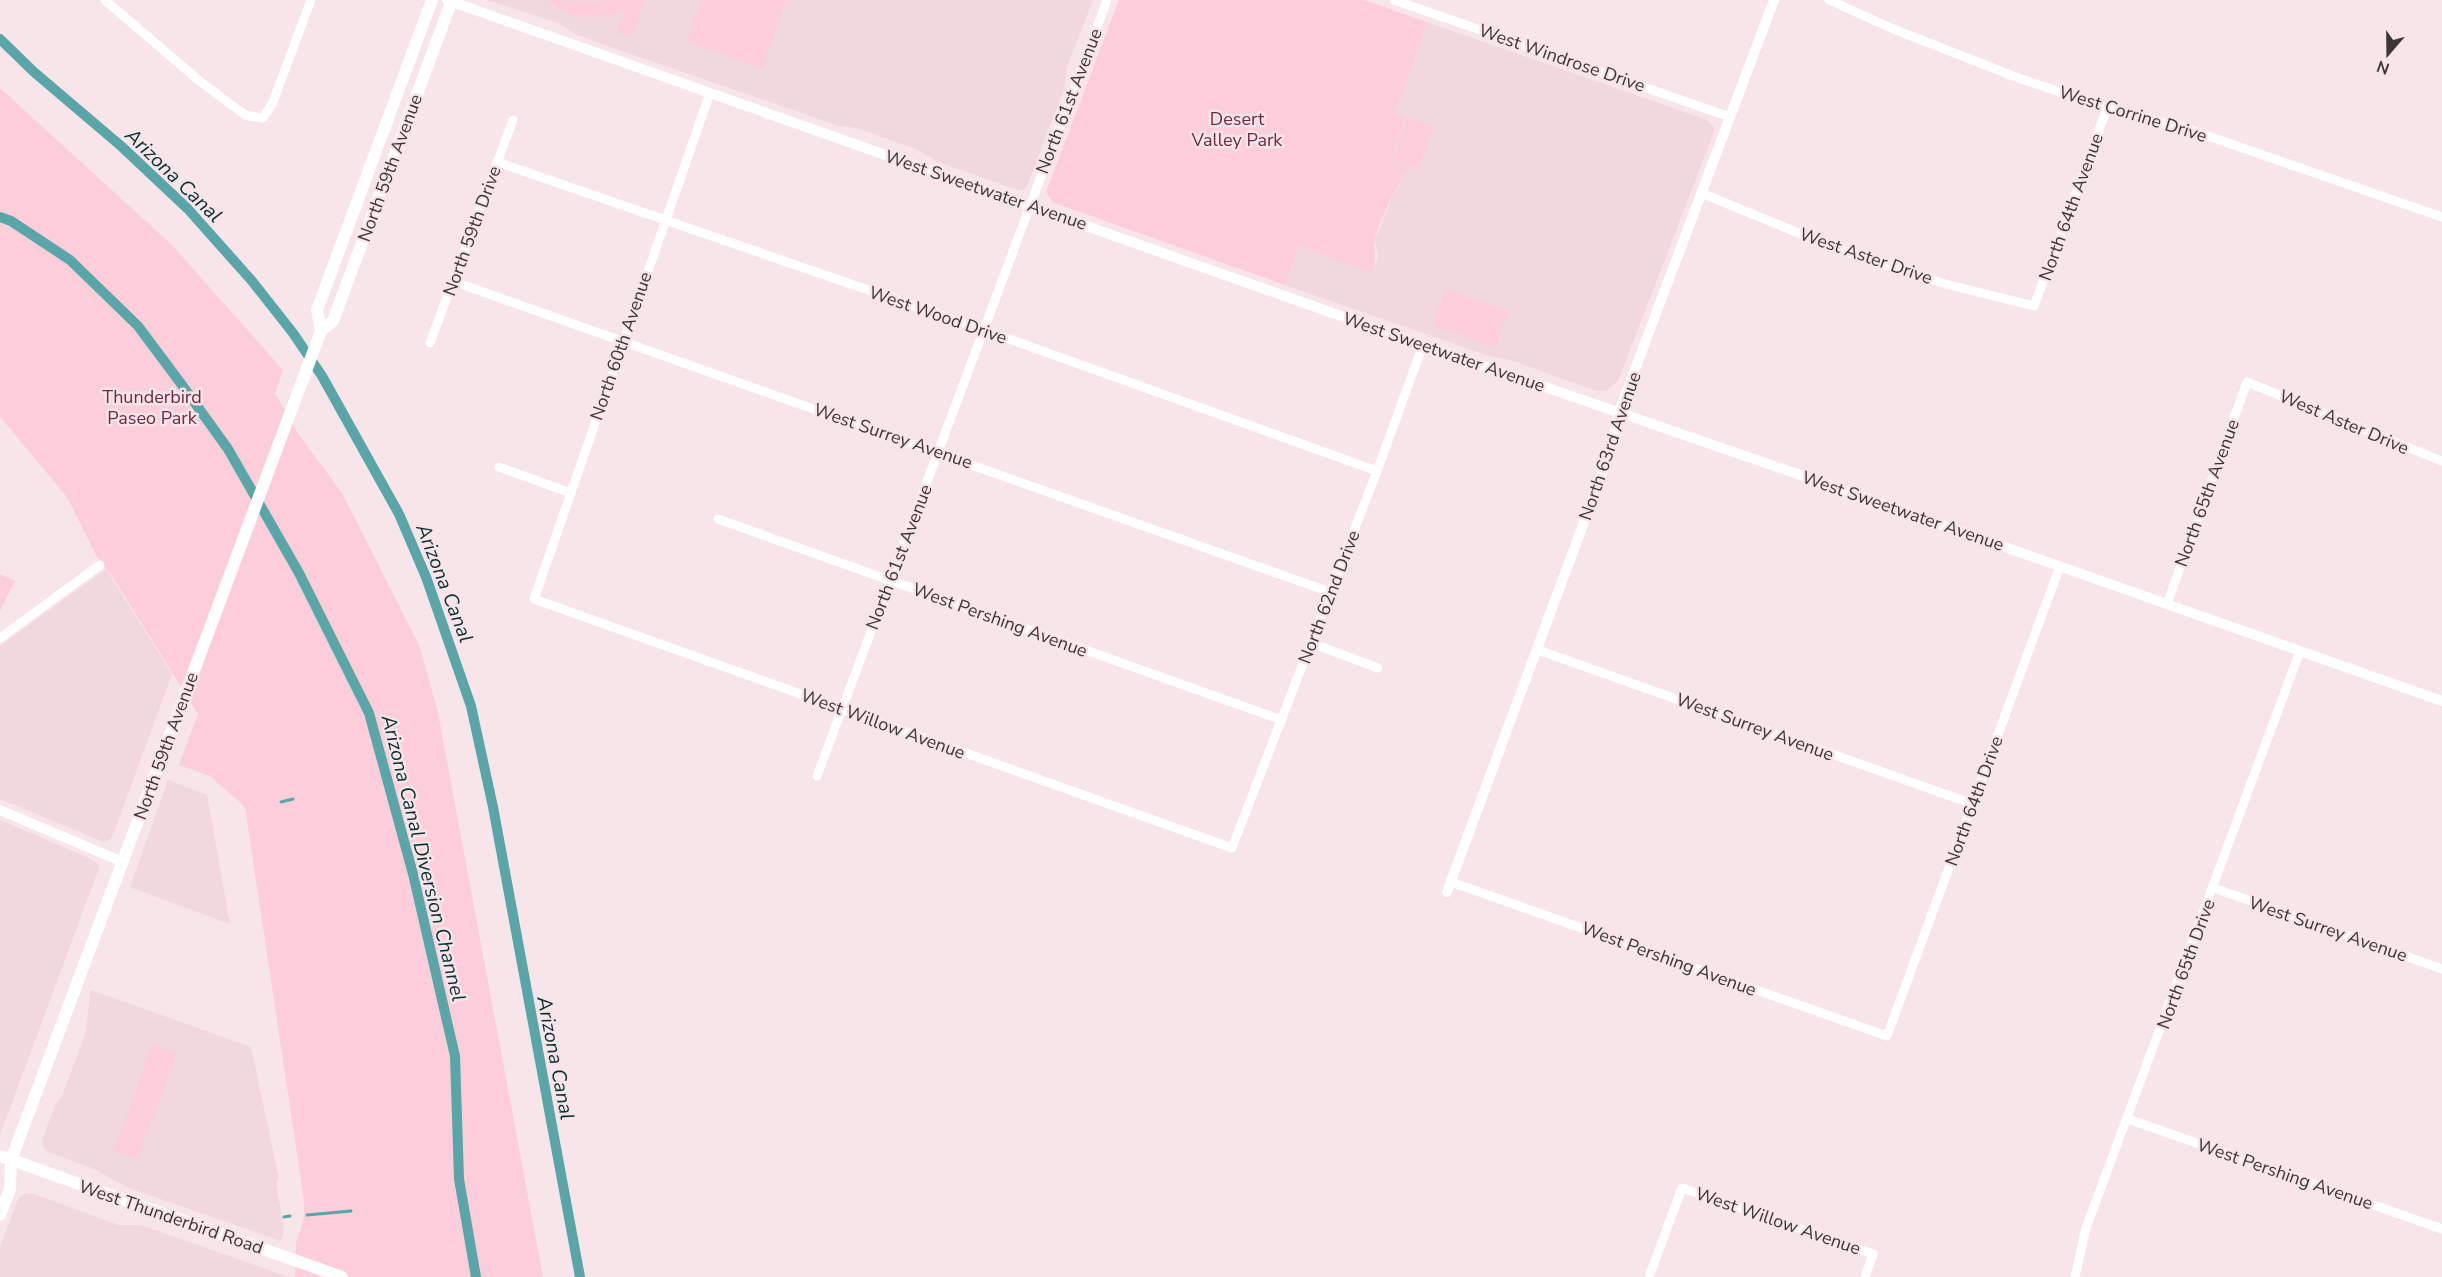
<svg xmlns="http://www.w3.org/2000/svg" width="2442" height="1277" viewBox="0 0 2442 1277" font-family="'Nunito Sans',sans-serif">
<rect width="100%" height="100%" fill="#f7e5e9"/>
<g fill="#f1d7de">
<polygon points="487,0 1093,0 1067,67 1064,89 1027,186 1023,190 1018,190 938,162 916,149 856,128 839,126 579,36 558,23"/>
<polygon points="1427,22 1707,120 1714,127 1714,132 1618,381 1606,391 1596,391 1511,360 1489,356 1285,285 1299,246 1372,273 1378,258 1375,240 1393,196 1407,168 1390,161 1406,118 1393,113"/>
<polygon points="106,569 172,674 113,835 110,839 104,842 0,799 0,646"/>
<polygon points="168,780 207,795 230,924 130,887"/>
<polygon points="0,820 91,859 98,864 99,868 0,1135"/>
<polygon points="91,990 251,1047 279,1179 276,1183 284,1230 281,1241 129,1188 94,1169 46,1151 43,1146 42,1140 55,1106 62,1096 85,1035"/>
<polygon points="26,1193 34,1194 118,1225 141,1225 289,1277 0,1277 0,1246 19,1197"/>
</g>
<g fill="#fcceda">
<path d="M548 0 595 2 608 0H644L631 37 617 32 625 9C599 21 570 21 548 0Z"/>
<polygon points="702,0 786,0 762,68 687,42"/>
<path d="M1119 0H1364L1427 22 1394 113 1406 118 1390 161 1408 167C1399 184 1377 223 1375 241 1373 256 1378 255 1372 273L1299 246 1285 285 1052 202 1046 192Z"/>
<polygon points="0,88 172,245 283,370 275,393 299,435 342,493 419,645 437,708 543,1277 295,1277 296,1243 304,1218 304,1200 245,807 210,776 179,765 198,714 114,579 97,557 67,497 0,417"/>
<polygon points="1408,118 1433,127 1418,169 1392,160"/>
<polygon points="1446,289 1508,311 1495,347 1433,325"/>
<polygon points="0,574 15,581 0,611"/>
<polygon points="153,1045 177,1053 137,1159 114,1150"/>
</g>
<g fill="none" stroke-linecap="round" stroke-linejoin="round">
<g stroke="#5aa5a7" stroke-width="3">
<polyline points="281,802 293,799"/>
<polyline points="307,1215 351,1211"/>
<polyline points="284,1217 290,1216"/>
</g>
<g stroke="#5aa5a7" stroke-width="10">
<polyline points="0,39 34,72 121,146 188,209 252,281 293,333 322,376 399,514 426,577 471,706 493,807 580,1277"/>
<polyline points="0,217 11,221 70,260 138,326 182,385 228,449 299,573 369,713 413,874 455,1056 459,1179 476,1277"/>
</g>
<g stroke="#fff" stroke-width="9">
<polyline points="105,0 202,83 245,115 263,118 273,102 311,0"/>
<polyline points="1394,0 1730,117"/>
<polyline points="1829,0 1891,28 2013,76 2107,108 2182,127 2442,217"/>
<polyline points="710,93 534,599 1232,848 1377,471 1423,345"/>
<polyline points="497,162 984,330 1377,471"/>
<polyline points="1701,193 1845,252 1949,285 2034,306 2107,108"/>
<polyline points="455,282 1330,592"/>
<polyline points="430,343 513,120"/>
<polyline points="499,467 571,493"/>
<polyline points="718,519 1282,720"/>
<polyline points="2167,604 2247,382 2442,461"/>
<polyline points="0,638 100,565"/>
<polyline points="1311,643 1378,668"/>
<polyline points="1538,650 1973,804"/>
<polyline points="817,776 1107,0"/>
<polyline points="1451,882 1887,1036 2060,566"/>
<polyline points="2214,888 2442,969"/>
<polyline points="2128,1119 2442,1229"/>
<polyline points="1649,1277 1682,1188 1873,1254 1865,1277"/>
<polyline points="2075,1277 2086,1228 2300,651"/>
</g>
<g stroke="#fff" stroke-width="10">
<polyline points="447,0 1423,345 1815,480 2442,701"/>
<polyline points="0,810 123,862"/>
<polyline points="1447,892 1611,449 1619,412 1774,0"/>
</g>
<g stroke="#fff" stroke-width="12">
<polyline points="321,331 317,310 432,0"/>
<polyline points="0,1156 342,1277"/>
<polyline points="0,1215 10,1189 11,1160 315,347 321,331 333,321 452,0"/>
</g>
</g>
<g text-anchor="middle" stroke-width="5" stroke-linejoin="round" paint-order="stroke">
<g font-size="18" fill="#3d3637" stroke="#f7e5e9">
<text transform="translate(1562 58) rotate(19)" y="6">West Windrose Drive</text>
<text transform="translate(1069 101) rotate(-69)" y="6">North 61st Avenue</text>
<text transform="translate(2133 114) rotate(17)" y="6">West Corrine Drive</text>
<text transform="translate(390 168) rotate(-70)" y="6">North 59th Avenue</text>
<text transform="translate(986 190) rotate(19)" y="6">West Sweetwater Avenue</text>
<text transform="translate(2071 207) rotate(-70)" y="6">North 64th Avenue</text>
<text transform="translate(472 231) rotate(-70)" y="6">North 59th Drive</text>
<text transform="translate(1866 256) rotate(19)" y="6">West Aster Drive</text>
<text transform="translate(938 315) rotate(19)" y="6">West Wood Drive</text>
<text transform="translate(621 346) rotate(-71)" y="6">North 60th Avenue</text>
<text transform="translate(1444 352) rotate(19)" y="6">West Sweetwater Avenue</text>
<text transform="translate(2344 422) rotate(23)" y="6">West Aster Drive</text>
<text transform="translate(893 436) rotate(19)" y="6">West Surrey Avenue</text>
<text transform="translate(1610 446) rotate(-71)" y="6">North 63rd Avenue</text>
<text transform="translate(2207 493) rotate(-70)" y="6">North 65th Avenue</text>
<text transform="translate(1903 511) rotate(19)" y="6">West Sweetwater Avenue</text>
<text transform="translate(899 557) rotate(-69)" y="6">North 61st Avenue</text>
<text transform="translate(1329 597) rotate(-69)" y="6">North 62nd Drive</text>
<text transform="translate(1000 620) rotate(20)" y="6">West Pershing Avenue</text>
<text transform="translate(883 724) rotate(20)" y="6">West Willow Avenue</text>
<text transform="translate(1755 727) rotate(20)" y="6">West Surrey Avenue</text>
<text transform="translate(166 746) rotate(-70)" y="6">North 59th Avenue</text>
<text transform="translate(1974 801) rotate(-70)" y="6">North 64th Drive</text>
<text transform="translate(2328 929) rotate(19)" y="6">West Surrey Avenue</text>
<text transform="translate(1669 959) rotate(20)" y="6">West Pershing Avenue</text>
<text transform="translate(2186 964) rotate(-70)" y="6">North 65th Drive</text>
<text transform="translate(2285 1174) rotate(19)" y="6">West Pershing Avenue</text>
<text transform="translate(171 1217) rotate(19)" y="6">West Thunderbird Road</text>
<text transform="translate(1778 1221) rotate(19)" y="6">West Willow Avenue</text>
</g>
<g font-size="18" fill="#6f2842" stroke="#f7e5e9">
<text x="1237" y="125">Desert<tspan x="1237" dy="21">Valley Park</tspan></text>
<text x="152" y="403">Thunderbird<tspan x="152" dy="21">Paseo Park</tspan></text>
</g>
<g font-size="20" font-style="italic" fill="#093031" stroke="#f7e5e9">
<text transform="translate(174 175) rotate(44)" y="7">Arizona Canal</text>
<text transform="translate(445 583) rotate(69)" y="7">Arizona Canal</text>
<text transform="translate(424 858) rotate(76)" y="7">Arizona Canal Diversion Channel</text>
<text transform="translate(556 1058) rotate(79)" y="7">Arizona Canal</text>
</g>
</g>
<g transform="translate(2388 54) rotate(200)" stroke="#f7e5e9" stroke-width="4.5" paint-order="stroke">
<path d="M0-4.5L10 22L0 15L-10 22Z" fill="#3d3637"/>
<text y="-9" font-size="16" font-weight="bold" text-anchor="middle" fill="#3d3637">N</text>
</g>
</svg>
